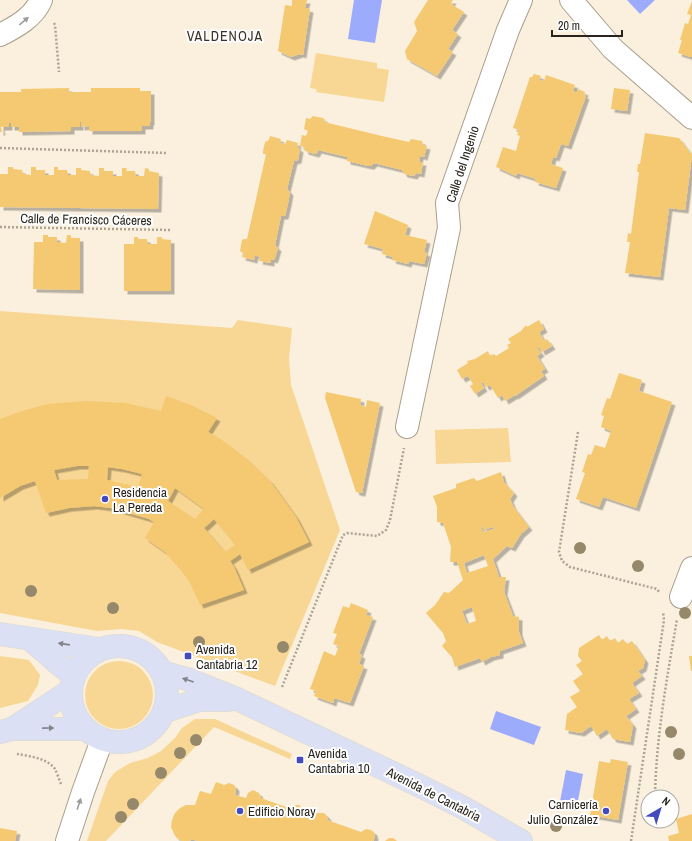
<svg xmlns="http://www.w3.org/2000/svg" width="692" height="841" viewBox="0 0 692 841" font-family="'Archivo Narrow',sans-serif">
<defs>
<filter id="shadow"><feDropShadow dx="3.5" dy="3.5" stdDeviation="0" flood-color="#0004"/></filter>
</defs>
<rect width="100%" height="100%" fill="#faf0dd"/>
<g fill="#f8d693">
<polygon points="316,53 377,63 377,68 389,70 384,102 316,92 317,89 310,88"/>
<polygon points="0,311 232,328 238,320 292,328 289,359 291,385 340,530 275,686 157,642 139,631 122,629 97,631 0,613"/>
<polygon points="508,428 511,462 436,464 435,430"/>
<polygon points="0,656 29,660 40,675 38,685 28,701 0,708"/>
<circle cx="119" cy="695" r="34"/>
<polygon points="195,719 215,719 292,754 290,759 214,727 106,841 87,841 108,781 115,772 130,763 148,758 161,751 175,738 182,728"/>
</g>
<g fill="#9cabfb">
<polygon points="354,0 382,0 375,43 348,39"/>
<polygon points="627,0 655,0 640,14"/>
<polygon points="496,711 541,727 534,745 490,729"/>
<polygon points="566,770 583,774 576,811 559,807"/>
</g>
<g fill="#f4c972" fill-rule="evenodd" filter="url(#shadow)">
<polygon points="292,0 307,0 305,8 310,9 303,55 300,54 291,57 278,51 285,5 292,6"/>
<polygon points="428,0 453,0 451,4 464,12 452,30 458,34 448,49 453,52 437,76 407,59 405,51 417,31 414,22"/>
<polygon points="692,1 692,57 691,57 678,53 682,40 680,40 685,23 688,24 691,15 687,14"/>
<polygon points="534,74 541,76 539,80 544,81 546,75 575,85 573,91 577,93 578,89 585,92 584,95 586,96 568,146 561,144 556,158 553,157 551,164 563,168 556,188 535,182 536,179 517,173 516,176 496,167 503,147 516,151 520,136 517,135 519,130 513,128 530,77 532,77"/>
<polygon points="69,88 69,92 91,92 91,88 140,88 140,91 151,91 151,122 150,122 150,126 142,126 142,131 89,131 89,126 81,127 81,122 80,122 80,127 71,127 71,131 19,132 19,127 11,127 11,123 9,123 9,127 1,127 2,132 0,132 0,92 21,92 21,89"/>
<polygon points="614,88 630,90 627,111 611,109"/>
<polygon points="313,116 323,118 325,120 324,122 382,136 409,142 411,139 422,141 423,145 427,146 424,157 420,156 419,162 423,162 421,174 416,173 414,176 404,174 402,170 374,163 371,166 369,166 347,161 347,157 318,150 317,153 315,154 305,151 304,147 300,146 302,135 306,136 308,131 304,129 306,118 310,119"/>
<polygon points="645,133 679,138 692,155 685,210 669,208 660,277 625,273 630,242 627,242 628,233 631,234 639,172 637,172 638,164 640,164"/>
<polygon points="270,136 281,139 280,143 285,144 287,140 298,143 297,147 300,149 298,160 294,161 287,189 290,192 288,203 285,216 281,216 275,245 278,248 275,258 274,260 271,259 271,263 259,261 260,257 255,255 254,260 242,257 243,253 240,251 242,240 244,239 247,239 254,208 266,154 263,154 263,151 265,142 269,140"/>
<polygon points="8,167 13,167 13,169 22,170 23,174 31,175 31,167 36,167 36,170 45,170 45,175 54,175 54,167 58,167 58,170 67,170 68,175 76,175 76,168 81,168 81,170 90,171 90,175 99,176 99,168 104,168 104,171 113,171 113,176 122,176 122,168 127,168 126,171 135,171 136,176 144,176 145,168 149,169 149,171 159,173 158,209 0,207 0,174 8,174"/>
<polygon points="375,211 408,225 405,235 427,240 424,252 427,253 424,264 409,261 408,264 392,260 393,257 382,254 383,249 364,244"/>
<polygon points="43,235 48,235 48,237 57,237 57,242 66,243 67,235 71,235 71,238 80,238 80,290 33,289 34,242 43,242"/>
<polygon points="134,237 138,237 138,239 147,239 148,244 157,244 157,237 162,237 162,239 171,240 171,291 124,291 124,244 134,244"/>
<polygon points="539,320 544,329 539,332 544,341 547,339 552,346 542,352 539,347 537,348 541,353 537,356 545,369 541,371 544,376 515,396 515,395 505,401 502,395 498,398 490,385 486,387 483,382 481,383 484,388 475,394 470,386 473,384 468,376 462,379 457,370 468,363 467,361 475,359 488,351 490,356 494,354 496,356 509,348 507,345 511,343 508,339 521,331 526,325 527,327"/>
<polygon points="619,373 642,380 639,391 672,402 636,508 603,497 599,507 576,499 585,473 582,472 588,454 591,455 595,445 605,448 611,431 601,427 604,416 601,415 607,398 610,399"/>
<polygon points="326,392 361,399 360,405 366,407 367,400 380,403 362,493 356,492 325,398"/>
<path d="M166 396 191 405 217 418 208 432 222 440 247 459 270 481 296 517 309 542 248 570 240 554 230 561 234 567 244 590 200 605 189 581 180 569 165 552 145 538 154 522 149 519 111 508 94 506 69 508 46 513 35 481 20 486 0 498V419L22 411 48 404 87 401 125 403 161 411ZM77 466H89L88 479 57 480 54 470ZM108 467 122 469 142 474 138 487 107 480ZM175 488 204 509 195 519 168 501ZM214 519 235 545 225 552 204 528Z"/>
<path d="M501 472 504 482 514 493 510 499 513 506 529 527 521 534 512 548 507 546 493 559 499 577H506L504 592 513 616 519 617V632L523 643 500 651V655L491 657 482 662 480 658 455 667 452 657 442 646 446 641 443 633 426 613 435 605 444 592 449 593 463 580 457 562H450L451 547 443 523 437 522V507L433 496 456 488V484L474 478 477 481ZM482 526 484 530 493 527 494 529 483 532 481 527ZM484 555 488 566 467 573 464 563ZM472 607 476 621 467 624 462 611Z"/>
<polygon points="351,603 368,610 366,615 373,617 359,654 362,655 359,664 364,666 350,703 334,698 333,703 314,696 316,691 310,689 324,651 335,656 339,646 333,644 337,634 333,633 343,606 349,608"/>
<polygon points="599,635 602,640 607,636 610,641 615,638 618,643 623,639 627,644 632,641 645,660 643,668 638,671 642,676 632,683 639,693 629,699 636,709 626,716 633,725 630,742 613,739 607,729 597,736 591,726 581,733 565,730 567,714 577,707 570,697 580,691 573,681 583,674 576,665 582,661 578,656 579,648"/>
<polygon points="689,656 692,656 692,671 691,671"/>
<polygon points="611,759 628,762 618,820 590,815 599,761 610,763"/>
<polygon points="216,782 224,785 229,783 234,785 236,788 235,795 246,798 248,793 253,790 259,793 261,798 283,806 290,808 293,805 299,805 303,809 302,816 313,820 315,814 317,813 324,813 328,817 327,820 361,832 366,829 371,830 374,832 375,837 373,841 198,841 191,839 190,841 182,841 178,839 175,836 171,827 172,820 175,813 180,808 186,805 195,805 200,791 211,794"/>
<polygon points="692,814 692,841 669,841 668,836 679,833 676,819"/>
<polygon points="0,828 17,831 15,841 0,841"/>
<polygon points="393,838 397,841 385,841 389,838"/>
</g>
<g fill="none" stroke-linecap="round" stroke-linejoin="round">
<g stroke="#a89f8d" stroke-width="24">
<g id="minor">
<polyline points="571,0 613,49 692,118"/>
<path d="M0 35C16 27 34 17 41 0"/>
<polyline points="407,427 449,228 447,203 508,30 521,0"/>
<polyline points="681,597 692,568"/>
<polyline points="67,841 83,792 102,740"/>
</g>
</g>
<g stroke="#dddcdb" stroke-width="24">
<g id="major">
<polyline points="0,634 99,649"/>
<polyline points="30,639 61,666 74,675"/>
<circle cx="119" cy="694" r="48"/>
<polyline points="162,672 187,679 237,699 420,786 462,807 521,841"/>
<polyline points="165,711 199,700 228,700"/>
<polyline points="12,729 70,691"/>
<polyline points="0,732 12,729 85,729"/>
</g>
</g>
<g stroke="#aba394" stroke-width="2.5" stroke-dasharray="2 2" stroke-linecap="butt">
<polyline points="54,23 55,25 59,72"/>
<polyline points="0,148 167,153"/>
<polyline points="0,227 171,230"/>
<polyline points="578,432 559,552 562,561 570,567 657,589 659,592"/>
<polyline points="282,687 343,535 347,533 377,536 386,530 390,520 404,448"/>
<path d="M17 754C29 756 47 758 55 769 57 773 59 779 61 784"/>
<path d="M655 797C656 737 667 678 677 619"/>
<polyline points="631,841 664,620 663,612"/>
</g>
<use href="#minor" stroke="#fff" stroke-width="22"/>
<use href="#major" stroke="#dbe0f5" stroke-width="22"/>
</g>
<g fill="#96886a">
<circle cx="580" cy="548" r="6"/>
<circle cx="638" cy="566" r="6"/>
<circle cx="31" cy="591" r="6"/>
<circle cx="113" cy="608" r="6"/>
<circle cx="685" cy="613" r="6"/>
<circle cx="199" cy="642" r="6"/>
<circle cx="283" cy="647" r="6"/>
<circle cx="671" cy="732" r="6"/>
<circle cx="196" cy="740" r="6"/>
<circle cx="180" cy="753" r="6"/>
<circle cx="679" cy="754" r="6"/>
<circle cx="161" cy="773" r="6"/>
<circle cx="133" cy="804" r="6"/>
<circle cx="121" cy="817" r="6"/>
<circle cx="556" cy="826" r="6"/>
</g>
<defs><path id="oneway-solid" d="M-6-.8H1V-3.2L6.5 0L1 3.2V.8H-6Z"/></defs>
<g fill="#9e9c99">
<use href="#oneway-solid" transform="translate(24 21) rotate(-40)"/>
<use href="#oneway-solid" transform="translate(79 804) rotate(-72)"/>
</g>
<g fill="#828289">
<use href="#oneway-solid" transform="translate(64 644) rotate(-172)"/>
<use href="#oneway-solid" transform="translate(188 680) rotate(-161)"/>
<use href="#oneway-solid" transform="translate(48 728) rotate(-1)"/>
</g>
<g fill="#434abe" stroke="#fefefe" stroke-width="1.5">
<circle cx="105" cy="499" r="4"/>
<rect x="184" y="652" width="8" height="8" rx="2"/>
<rect x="296" y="756" width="8" height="8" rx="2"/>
<circle cx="240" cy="811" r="4"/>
<circle cx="606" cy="811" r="4"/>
</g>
<g text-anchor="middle" stroke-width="4" stroke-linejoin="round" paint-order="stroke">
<g font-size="13" fill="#28241d" stroke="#fefefe">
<text transform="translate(462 164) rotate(-72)" y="5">Calle del Ingenio</text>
<text transform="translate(86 219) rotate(1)" y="5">Calle de Francisco Cáceres</text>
<text transform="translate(434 794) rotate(27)" y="5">Avenida de Cantabria</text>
</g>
<g font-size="13" fill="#28241d" stroke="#fefefe" text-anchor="start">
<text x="113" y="497">Residencia<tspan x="113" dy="15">La Pereda</tspan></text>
<text x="196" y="654">Avenida<tspan x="196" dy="15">Cantabria 12</tspan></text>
<text x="308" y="758">Avenida<tspan x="308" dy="15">Cantabria 10</tspan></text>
<text x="598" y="809" text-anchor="end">Carnicería<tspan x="598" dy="15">Julio González</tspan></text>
<text x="248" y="816">Edificio Noray</text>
</g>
<g font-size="14" letter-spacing="1" fill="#3a3224" stroke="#fefefe">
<text x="225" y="41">VALDENOJA</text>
</g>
</g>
<g transform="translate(660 809) rotate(38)"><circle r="19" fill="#fefefe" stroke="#a8a7a4"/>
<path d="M0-3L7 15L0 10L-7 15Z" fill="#434abe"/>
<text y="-6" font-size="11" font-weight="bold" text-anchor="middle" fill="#28241d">N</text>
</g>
<path d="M552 30v6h70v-6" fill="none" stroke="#28241d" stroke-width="2"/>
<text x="558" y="30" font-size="12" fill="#28241d" stroke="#fefefe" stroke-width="3" paint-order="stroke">20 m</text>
</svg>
